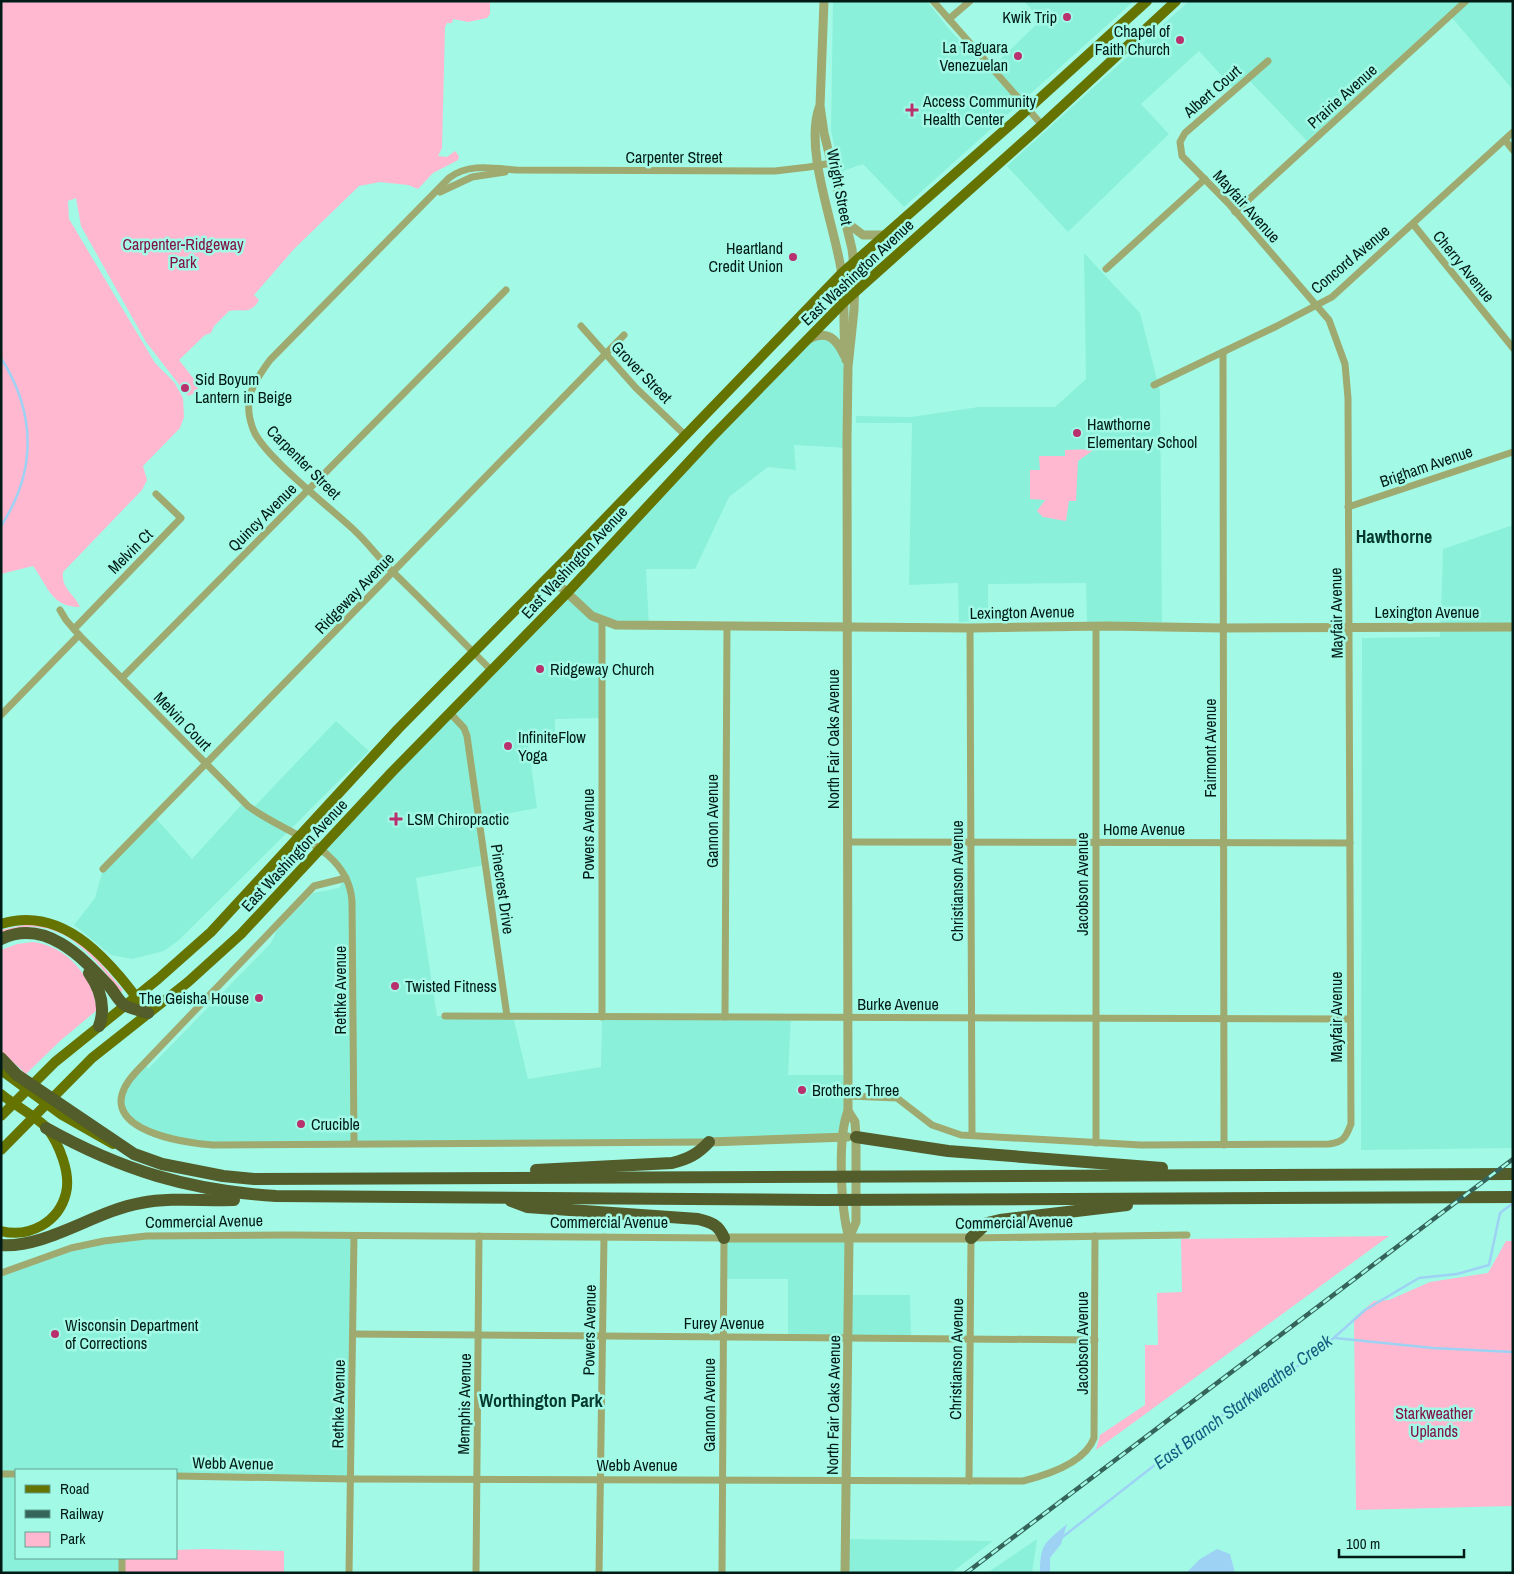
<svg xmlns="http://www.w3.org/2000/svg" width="1514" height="1574" viewBox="0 0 1514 1574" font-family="'Archivo Narrow',sans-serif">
<rect width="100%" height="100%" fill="#a2fae6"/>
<g fill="#8bf0d9">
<polygon points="833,1 927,1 949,29 988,71 1041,20 1024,1 1134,1 904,207 863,164 840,172 831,131"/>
<polygon points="1189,1 1513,1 1513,90 1448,13 1307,141 1245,76 1232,87 1199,51 1141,104 1169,134 1068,232 1007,166"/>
<polygon points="1084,253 1140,313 1160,391 1162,622 1087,622 1086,583 988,584 988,621 959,622 958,583 909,585 912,423 856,423 856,416 911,417 979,407 1055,407 1086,379"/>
<polygon points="822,334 846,358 847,448 794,445 796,470 768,467 729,497 695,569 646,569 649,626 603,621 602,718 555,719 555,741 528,742 537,808 478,819 485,865 416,878 437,1016 513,1016 528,1079 601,1067 602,1017 791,1017 788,1075 848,1075 842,1138 213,1145 168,1138 125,1115 121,1092 145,1063 148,1069 271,943 277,930 313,893 339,888 346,877 320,849 806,340"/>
<polygon points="1513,525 1513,1148 1361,1150 1362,638 1440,637 1443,549"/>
<polygon points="336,721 369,751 179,940 164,951 132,959 111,955 74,925 95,898 103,869 154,816 192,859 244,802 252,809"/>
<polygon points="354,1236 350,1479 176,1476 176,1470 16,1470 16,1558 122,1558 122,1573 1,1573 1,1273 33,1261 126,1238"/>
<polygon points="724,1238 849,1238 849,1295 910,1295 911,1338 788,1338 788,1279 724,1279"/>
<polygon points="846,1539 993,1541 951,1573 845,1573"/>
<polygon points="1037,1539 1032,1573 987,1573"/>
</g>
<g fill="#ffb8cf">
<path d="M1 1H490V14L487 18 468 22 453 19 452 23H447L445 27 442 148 438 156 447 157 455 151 459 156 458 160 433 173 418 189 408 185 380 182 359 186 294 249 254 295 259 300C250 316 242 308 229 311L214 326 211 333 205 335 179 360 197 383 198 392 188 396 146 342 81 226 76 198 68 201 69 219 155 363 174 382 183 398 184 417 180 428 143 466 147 480 142 490 63 572C61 589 74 593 80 607 51 607 48 586 33 566L1 574Z"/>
<polygon points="1095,449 1078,461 1076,501 1069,501 1066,521 1043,517 1037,511 1045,500 1030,499 1030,470 1040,470 1039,456 1065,456 1065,450"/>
<path d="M25 925C72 924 96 957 123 990L121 992C89 952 59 911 1 933V930Z"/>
<path d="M33 942C67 946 93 977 97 1010L60 1041 26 1074 1 1051V950L17 944Z"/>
<polygon points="1389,1236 1096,1450 1100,1435 1145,1405 1145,1345 1158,1345 1157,1293 1182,1292 1181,1239"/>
<polygon points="1506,1241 1513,1241 1513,1506 1356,1510 1354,1318 1374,1301 1389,1300 1430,1282 1488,1273"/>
<polygon points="204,1549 284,1551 284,1573 122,1573 122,1558 176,1558 176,1550"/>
</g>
<g fill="#9ed2f4">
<path d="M1067 1524 1061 1544 1050 1558V1573H1040C1040 1543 1045 1543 1067 1524Z"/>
<polygon points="1217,1549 1230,1554 1235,1573 1186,1573 1200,1559"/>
</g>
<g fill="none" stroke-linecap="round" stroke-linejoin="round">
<g stroke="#9ed2f4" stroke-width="2.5">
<path d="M1 358C36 413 37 471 1 526"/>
<polyline points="1335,1338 1433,1348 1513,1352"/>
<polyline points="1060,1539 1192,1436 1282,1374 1308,1361 1365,1310 1419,1278 1457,1274 1489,1265 1500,1213 1513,1203"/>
</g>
<g stroke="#9eaa6f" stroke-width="7">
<polyline points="933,1 1042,125"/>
<polyline points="949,19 970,1"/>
<polyline points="1505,140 1513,150"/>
<polyline points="440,192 472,177 505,172"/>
<polyline points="1235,212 1466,1"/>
<polyline points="1413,224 1513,348"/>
<polyline points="1106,269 1205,179"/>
<polyline points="581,326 636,388 685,435"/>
<polyline points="1223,352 1224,1145"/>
<polyline points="1154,385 1277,326 1332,297 1513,132"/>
<polyline points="1348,507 1513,452"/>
<path d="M60 610 66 620 79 635 248 806C285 834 348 847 352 901L354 1142"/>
<polyline points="970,628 972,1135"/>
<polyline points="74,629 181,518 156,494"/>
<path d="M491 670C459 638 427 605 394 573 380 560 369 544 355 531 332 509 262 455 253 429 242 400 253 383 270 360L449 178C468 163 493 168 516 170L775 171 809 167 831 163"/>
<polyline points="122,678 506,290"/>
<polyline points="450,713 464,728 467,736 507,1016"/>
<polyline points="1,715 79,635"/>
<polyline points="847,842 1350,843"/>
<polyline points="103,869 624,335"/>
<path d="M346 878 314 886 136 1072C86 1126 174 1142 213 1145L709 1142"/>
<polyline points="445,1016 1350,1019"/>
<polyline points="602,1017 602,621"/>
<polyline points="725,1017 727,626"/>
<path d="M848 1096 897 1098 932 1125 961 1135 1141 1145 1329 1144C1344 1142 1346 1137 1351 1124L1348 398 1345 364 1329 320 1229 204 1182 156 1180 142 1185 133 1268 61"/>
<polyline points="1096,1143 1096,626"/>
<polyline points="1,1273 71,1248 104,1241 146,1236 288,1235 724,1238 722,1573"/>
<polyline points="353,1334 1095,1340"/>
<polyline points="1,1474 16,1474"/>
<path d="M176 1476 350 1479 1023 1481C1047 1475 1085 1463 1094 1438L1095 1236"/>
<polyline points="969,1481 971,1238 1187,1235"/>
<polyline points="122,1573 122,1558"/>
<polyline points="349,1573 354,1236"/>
<polyline points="476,1573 479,1236"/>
<polyline points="599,1573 604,1237"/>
</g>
<g stroke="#9eaa6f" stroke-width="9">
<path d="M824 1 820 106 824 133 852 249 855 274 854 310 848 367 847 440 848 1111C837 1138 841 1210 849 1238L845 1573"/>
<path d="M819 108C804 152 836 229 842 275 846 303 842 332 846 360"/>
<polyline points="846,222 863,235 886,235"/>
<path d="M809 339C827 330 836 338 844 355"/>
<polyline points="549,576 592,616 616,625 970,628 1107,626 1223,628 1513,627"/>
<polyline points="848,1111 855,1122 856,1137 856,1222 849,1238"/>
<polyline points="709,1142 848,1137"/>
<polyline points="724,1238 971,1238"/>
</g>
<g stroke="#657301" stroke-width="10">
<path d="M1 924C67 903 114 967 148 1013"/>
<polyline points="1,1070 62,1115 113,1144"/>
<path d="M1 1094C13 1104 38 1118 47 1128 59 1144 71 1173 66 1193 59 1222 30 1238 1 1231"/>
<polyline points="1,1116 55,1062 158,979 211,932 398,729 567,558 842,273 1017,119 1147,1"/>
<polyline points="1,1150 92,1058 188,982 241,934 391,773 567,593 711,438 844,302 1042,125 1176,1"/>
</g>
<g stroke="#535c2b" stroke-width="12">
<path d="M1 939C45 918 81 956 109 986 114 991 119 1003 126 1006 132 1009 141 1011 148 1013"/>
<path d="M89 973C101 990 106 1007 99 1026"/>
<polyline points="1,1058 17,1075 134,1154 162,1164 223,1176 254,1179 1513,1174"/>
<path d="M46 1128C121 1170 190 1191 276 1196L821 1200 1513 1197"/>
<polyline points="856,1137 948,1151 1162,1168"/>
<path d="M536 1170 672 1163C688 1159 698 1154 709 1142"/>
<path d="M511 1201 527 1207 698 1219C711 1222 719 1225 724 1238"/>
<polyline points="971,1238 987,1223 1000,1220 1127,1205"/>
<path d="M1 1245C47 1248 95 1211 141 1203 171 1197 203 1201 234 1200"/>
</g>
<g stroke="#35645b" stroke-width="4.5">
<polyline id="rail" points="966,1573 1513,1159"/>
</g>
<use href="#rail" stroke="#a2fae6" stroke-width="2.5" stroke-dasharray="8" stroke-linecap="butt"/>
</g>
<g fill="#b9306e" stroke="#a2fae6" stroke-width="2">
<circle cx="1067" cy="17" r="5"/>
<circle cx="1180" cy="40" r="5"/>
<circle cx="1018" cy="56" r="5"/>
<path d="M909.5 102.5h5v5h5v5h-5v5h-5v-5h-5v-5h5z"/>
<circle cx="793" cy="257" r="5"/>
<circle cx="185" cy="388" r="5"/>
<circle cx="1077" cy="433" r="5"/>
<circle cx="540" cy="669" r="5"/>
<circle cx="508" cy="746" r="5"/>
<path d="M393.5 811.5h5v5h5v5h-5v5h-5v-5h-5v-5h5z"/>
<circle cx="395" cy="986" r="5"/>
<circle cx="259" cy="998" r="5"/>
<circle cx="802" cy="1090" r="5"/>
<circle cx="301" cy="1124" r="5"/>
<circle cx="55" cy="1334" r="5"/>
</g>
<g text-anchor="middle" stroke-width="5" stroke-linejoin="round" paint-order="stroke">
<g font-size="16" fill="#001b16" stroke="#a2fae6" text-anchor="start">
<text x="1057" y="23" text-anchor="end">Kwik Trip</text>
<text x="1170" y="37" text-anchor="end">Chapel of<tspan x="1170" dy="18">Faith Church</tspan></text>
<text x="1008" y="53" text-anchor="end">La Taguara<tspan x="1008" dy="18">Venezuelan</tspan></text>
<text x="923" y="107">Access Community<tspan x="923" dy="18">Health Center</tspan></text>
<text x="783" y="254" text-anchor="end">Heartland<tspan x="783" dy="18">Credit Union</tspan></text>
<text x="195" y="385">Sid Boyum<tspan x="195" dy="18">Lantern in Beige</tspan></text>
<text x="1087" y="430">Hawthorne<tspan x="1087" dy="18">Elementary School</tspan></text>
<text x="550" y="675">Ridgeway Church</text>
<text x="518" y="743">InfiniteFlow<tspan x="518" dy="18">Yoga</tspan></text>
<text x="407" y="825">LSM Chiropractic</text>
<text x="405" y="992">Twisted Fitness</text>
<text x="249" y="1004" text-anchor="end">The Geisha House</text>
<text x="812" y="1096">Brothers Three</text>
<text x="311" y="1130">Crucible</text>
<text x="65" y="1331">Wisconsin Department<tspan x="65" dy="18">of Corrections</tspan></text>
</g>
<g font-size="16" fill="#001b16" stroke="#a2fae6">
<text transform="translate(1212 91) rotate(-41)" y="6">Albert Court</text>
<text transform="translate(1342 96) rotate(-42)" y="6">Prairie Avenue</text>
<text x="674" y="163">Carpenter Street</text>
<text transform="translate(840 187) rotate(79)" y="6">Wright Street</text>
<text transform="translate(1247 206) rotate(48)" y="6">Mayfair Avenue</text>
<text transform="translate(1350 259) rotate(-40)" y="6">Concord Avenue</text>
<text transform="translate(1464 266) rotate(51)" y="6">Cherry Avenue</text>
<text transform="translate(857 272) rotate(-43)" y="6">East Washington Avenue</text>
<text transform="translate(642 372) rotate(46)" y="6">Grover Street</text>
<text transform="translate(304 462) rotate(45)" y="6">Carpenter Street</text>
<text transform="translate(1426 466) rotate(-19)" y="6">Brigham Avenue</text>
<text transform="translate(262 517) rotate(-45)" y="6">Quincy Avenue</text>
<text transform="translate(130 551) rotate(-45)" y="6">Melvin Ct</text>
<text transform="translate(574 562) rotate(-47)" y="6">East Washington Avenue</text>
<text transform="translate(354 593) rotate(-46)" y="6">Ridgeway Avenue</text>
<text transform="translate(1022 612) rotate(-1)" y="6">Lexington Avenue</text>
<text x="1427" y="618">Lexington Avenue</text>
<text transform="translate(1336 613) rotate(-91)" y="6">Mayfair Avenue</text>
<text transform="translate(183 721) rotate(46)" y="6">Melvin Court</text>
<text transform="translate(833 739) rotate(-90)" y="6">North Fair Oaks Avenue</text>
<text transform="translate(1210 748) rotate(-90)" y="6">Fairmont Avenue</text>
<text transform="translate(712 821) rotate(-90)" y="6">Gannon Avenue</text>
<text x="1144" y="835">Home Avenue</text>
<text transform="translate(588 834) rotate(-90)" y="6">Powers Avenue</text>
<text transform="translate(294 855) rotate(-47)" y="6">East Washington Avenue</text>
<text transform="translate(957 881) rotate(-90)" y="6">Christianson Avenue</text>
<text transform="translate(1082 884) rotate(-90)" y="6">Jacobson Avenue</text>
<text transform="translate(503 889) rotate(82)" y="6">Pinecrest Drive</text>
<text transform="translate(340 990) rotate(-90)" y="6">Rethke Avenue</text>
<text x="898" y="1010">Burke Avenue</text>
<text transform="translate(1336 1017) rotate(-90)" y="6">Mayfair Avenue</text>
<text transform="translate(204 1221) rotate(-1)" y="6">Commercial Avenue</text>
<text x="609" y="1228">Commercial Avenue</text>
<text transform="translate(1014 1222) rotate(-1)" y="6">Commercial Avenue</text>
<text x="724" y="1329">Furey Avenue</text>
<text transform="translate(589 1330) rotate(-89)" y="6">Powers Avenue</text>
<text transform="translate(1082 1343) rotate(-90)" y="6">Jacobson Avenue</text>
<text transform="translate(956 1359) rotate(-89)" y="6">Christianson Avenue</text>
<text transform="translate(338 1404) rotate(-89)" y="6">Rethke Avenue</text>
<text transform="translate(464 1404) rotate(-89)" y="6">Memphis Avenue</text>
<text transform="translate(709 1405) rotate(-90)" y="6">Gannon Avenue</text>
<text transform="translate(833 1405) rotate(-89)" y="6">North Fair Oaks Avenue</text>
<text transform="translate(233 1463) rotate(1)" y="6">Webb Avenue</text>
<text x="637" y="1471">Webb Avenue</text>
</g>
<g font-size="16" fill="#811248" stroke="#a2fae6">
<text x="183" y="250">Carpenter-Ridgeway<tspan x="183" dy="18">Park</tspan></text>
<text x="1434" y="1419">Starkweather<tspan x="1434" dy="18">Uplands</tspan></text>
</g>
<g font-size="18" font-weight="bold" fill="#053930" stroke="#a2fae6">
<text x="1394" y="543">Hawthorne</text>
<text x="541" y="1407">Worthington Park</text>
</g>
<g font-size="18" font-style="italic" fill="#165b81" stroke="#a2fae6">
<text transform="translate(1243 1402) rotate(-36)" y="6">East Branch Starkweather Creek</text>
</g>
</g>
<rect width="1514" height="1574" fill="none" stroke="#001b16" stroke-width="5"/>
<rect x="15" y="1469" width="162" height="90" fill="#a2fae6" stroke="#61a193"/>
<rect x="25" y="1485" width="25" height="8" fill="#657301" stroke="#61a193"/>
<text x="60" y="1494" font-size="15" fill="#001b16">Road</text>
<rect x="25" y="1510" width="25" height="8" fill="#35645b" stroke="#61a193"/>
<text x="60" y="1519" font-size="15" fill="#001b16">Railway</text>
<rect x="25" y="1532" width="25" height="15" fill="#ffb8cf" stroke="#61a193"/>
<text x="60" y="1544" font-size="15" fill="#001b16">Park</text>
<path d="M1339 1549v8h125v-8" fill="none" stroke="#001b16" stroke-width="2.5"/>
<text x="1346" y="1549" font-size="15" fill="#001b16" stroke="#a2fae6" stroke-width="4" paint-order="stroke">100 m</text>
</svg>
